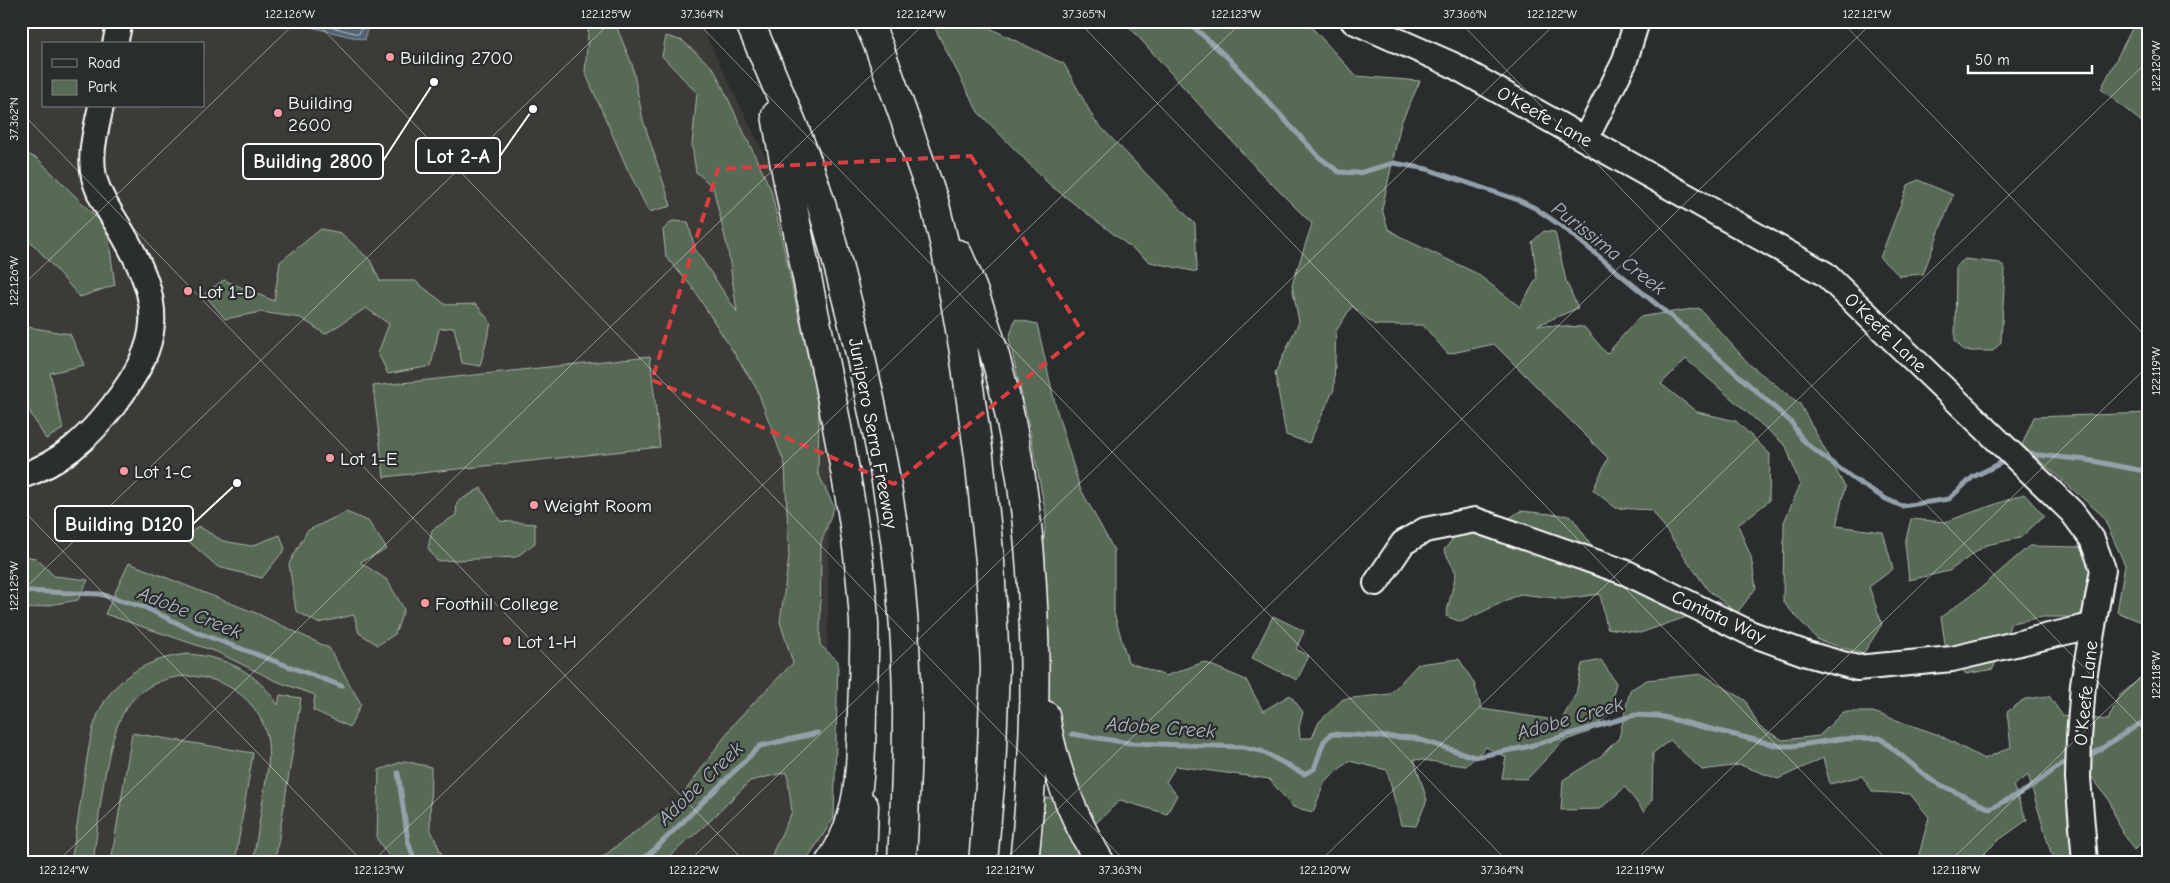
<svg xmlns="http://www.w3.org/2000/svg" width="2170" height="883" viewBox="0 0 2170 883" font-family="'Comic Neue',sans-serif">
<rect width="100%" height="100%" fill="#2a2d2e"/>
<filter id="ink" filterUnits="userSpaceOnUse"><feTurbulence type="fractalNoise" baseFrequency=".02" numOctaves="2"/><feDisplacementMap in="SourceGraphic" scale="10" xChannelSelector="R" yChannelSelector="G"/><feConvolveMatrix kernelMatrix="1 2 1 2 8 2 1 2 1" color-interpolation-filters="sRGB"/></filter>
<g filter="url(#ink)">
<path fill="#3c3a37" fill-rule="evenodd" d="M21 21H699L767 160 830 366 826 841 796 862H21ZM44 44H204V106H44Z"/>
<g fill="#566a54" stroke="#aab4aa">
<polygon points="589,21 614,21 632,64 643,120 671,206 649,212 627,168 585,72"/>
<polygon points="645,21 685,21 648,26"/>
<polygon points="931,21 975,21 1064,64 1095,121 1195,224 1197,272 1150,262 1050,185 978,112"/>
<polygon points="1124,21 1306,21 1356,76 1420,81 1401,123 1382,209 1388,229 1406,240 1476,273 1520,307 1537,278 1532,242 1544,231 1555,232 1566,281 1578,308 1538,325 1584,327 1607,354 1639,317 1699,308 1750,365 1800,404 1845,487 1836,526 1883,532 1893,569 1869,587 1882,624 1863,654 1818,640 1783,602 1784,522 1800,485 1786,446 1686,359 1661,384 1697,412 1736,421 1770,454 1769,501 1738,525 1751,557 1756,588 1737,613 1708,590 1652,510 1616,508 1593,490 1608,458 1494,344 1448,354 1423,325 1375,325 1352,306 1336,331 1334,389 1309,443 1286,435 1275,373 1299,322 1292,285 1312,224 1258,170"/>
<polygon points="2136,21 2149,21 2149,128 2101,89"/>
<polygon points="666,36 683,41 714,69 771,190 819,408 818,473 834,507 821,543 820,645 838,661 834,818 805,862 772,862 773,852 792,812 787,772 750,781 711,820 663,862 596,862 681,797 736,721 793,663 780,622 789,557 785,465 757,389 692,287 666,257 663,230 672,221 688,222 695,249 737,312 728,250 713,187 696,172 692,145 697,93 662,56"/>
<polygon points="21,151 38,159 107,228 115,285 80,297 35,246 21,236"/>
<polygon points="1918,180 1953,195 1923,274 1900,276 1880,258 1908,185"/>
<polygon points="321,229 341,233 370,260 380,281 415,281 446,305 476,304 491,323 480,366 462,363 454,327 439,329 431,366 388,374 378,353 389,324 366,308 325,334 301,318 261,312 225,319 204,294 224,280 274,301 280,262"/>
<polygon points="1965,259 2000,263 2005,269 2001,342 1993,351 1964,351 1955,340 1956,266"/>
<polygon points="1015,319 1037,324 1056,408 1080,488 1114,550 1114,613 1128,662 1166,676 1204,662 1246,680 1263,711 1290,695 1303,712 1299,727 1300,738 1312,738 1319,722 1343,699 1390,694 1418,664 1459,659 1474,683 1482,709 1561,721 1576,694 1582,664 1601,660 1616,683 1608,715 1589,732 1563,741 1527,779 1502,778 1506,757 1486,747 1466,766 1414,759 1427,800 1416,826 1401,825 1387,770 1349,761 1325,781 1313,812 1293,807 1269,779 1176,766 1166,782 1177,795 1167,814 1120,800 1095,824 1060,765 1047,692 1038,614 1046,515 1029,426 1009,339"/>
<polygon points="21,326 70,334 84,365 50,373 63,429 46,439 21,397"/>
<polygon points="650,356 660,447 384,477 373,386"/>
<polygon points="2149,413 2149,625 2117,612 2125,565 2103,516 2022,445 2034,417"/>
<polygon points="481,488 500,521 535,524 535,543 516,557 437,561 428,548 432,530 456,515 457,502"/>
<polygon points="2024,494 2044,516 2020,538 1986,545 1949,571 1909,580 1905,543 1911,519 1945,522"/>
<polygon points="1520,511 1571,516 1592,546 1689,616 1640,633 1607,628 1600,594 1563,599 1520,594 1461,622 1446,616 1456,573 1444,550 1460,530 1495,528"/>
<polygon points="346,512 368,521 387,549 360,562 387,580 404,609 395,634 378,645 359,633 354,615 318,623 296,611 289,564 307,531"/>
<polygon points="198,526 223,541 251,546 280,535 285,549 262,578 218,567 186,539"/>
<polygon points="2029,546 2080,547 2098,587 2078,617 2043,617 2011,623 1993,669 1966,674 1946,650 1941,617 1982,587"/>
<polygon points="21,556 36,558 54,576 88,580 78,600 21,610"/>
<polygon points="129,563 258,614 329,648 361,704 350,727 313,710 315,695 276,681 217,652 105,614"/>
<polygon points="1273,616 1304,631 1296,649 1309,656 1297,680 1252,658"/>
<path d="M188 654C226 657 257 672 278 705L280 695 301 698 275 862H253L268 767C269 753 269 739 264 726 242 671 163 657 127 707 105 737 99 822 93 862H71C76 834 80 806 84 778 87 760 89 740 95 722 109 680 146 658 188 654Z"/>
<polygon points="1702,674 1745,700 1759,727 1783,740 1819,736 1843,712 1873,712 1939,735 1984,759 2011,747 2007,712 2025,699 2049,696 2062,715 2108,720 2119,696 2142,677 2149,681 2149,835 2134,850 2118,825 2110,801 2091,776 2076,779 2076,862 2059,862 2051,853 2028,775 2013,786 2027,820 1996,842 1976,862 1917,862 1929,817 1910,794 1873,792 1862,776 1830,784 1823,758 1778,779 1740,765 1702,770 1670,740 1653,753 1652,800 1644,812 1625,787 1600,809 1561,810 1563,780 1601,756 1619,738 1630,690 1647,680"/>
<polygon points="132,733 253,753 235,862 111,862"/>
<polygon points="404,761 431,767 430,828 445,862 393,862 377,839 379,770"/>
<polygon points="1035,798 1053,798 1089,862 1028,862"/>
</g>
<polygon fill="#4f6272" stroke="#95a1aa" points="285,21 369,21 365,40"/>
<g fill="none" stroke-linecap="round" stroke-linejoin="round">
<polyline stroke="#b9c0c7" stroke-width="1" points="306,21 359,34 364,21"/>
<g stroke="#95a1aa" stroke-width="5">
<polyline points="1187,21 1229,59 1319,157 1339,172 1359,173 1394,163 1427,169 1518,200 1535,208 1567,230 1685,328 1791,422 1802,439 1813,449 1855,480 1886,499 1902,506 1949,499 1973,477 2001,463"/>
<polyline points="2028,454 2087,460 2149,472"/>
<polyline points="21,591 100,594 144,607 196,632 342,686"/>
<polyline points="1072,734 1130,743 1243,747 1261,751 1304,774 1314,769 1324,741 1331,734 1414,738 1475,757 1526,747 1635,715 1659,716 1779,746 1793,746 1840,739 1880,738 1931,780 1990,809 2028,789 2062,764 2072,762"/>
<polyline points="2085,759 2149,718"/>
<polyline points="398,773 408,841 415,862"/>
<polyline points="639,862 654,850 760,746 818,733"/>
</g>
<g stroke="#fff" stroke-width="28">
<g id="minor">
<polyline points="1353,21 1451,64 1825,274 2072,512 2092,539 2103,569 2083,684 2079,738 2078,778 2085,862"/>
<polyline points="115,44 120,21"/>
<polyline points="1586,138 1624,63 1637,21"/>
<path d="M21 476C60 464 88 438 113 406 163 341 164 305 123 234 113 216 99 198 94 177 89 153 96 130 101 106"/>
<polyline points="1376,583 1403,543 1425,530 1475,520 1627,573 1752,634 1807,654 1857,668 1952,659 2091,626"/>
</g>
</g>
<g stroke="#fff" stroke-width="31">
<g id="highway">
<path d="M749 21C768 65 787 109 804 153 824 206 837 262 851 316 879 431 902 548 906 667 909 732 905 797 902 862"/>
<polyline points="868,21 879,47 934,201 945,246 963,346 979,456 990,561 995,668 991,774 983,862"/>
<path d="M776 115C791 205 811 295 829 385 844 463 860 543 864 623 865 652 863 682 862 711 861 763 862 817 830 862"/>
<path d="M958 254C1040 436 1045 666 1024 862"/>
<path d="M1045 715C1054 769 1071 815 1100 862"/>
<polyline points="862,862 864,806"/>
</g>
</g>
<use href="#minor" stroke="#2a2d2e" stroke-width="24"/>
<use href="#highway" stroke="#2a2d2e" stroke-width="28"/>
</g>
</g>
<path fill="none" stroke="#da3e3e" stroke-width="4" stroke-dasharray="10 6" stroke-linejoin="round" d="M971 156 1083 333 894 484 652 380 718 169Z"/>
<path fill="none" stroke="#fff" stroke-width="1" stroke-opacity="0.45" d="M315 21 1126 862M696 21 1508 862M1078 21 1889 862M1459 21 2149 735M1841 21 2149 340M21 112 745 862M21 287 297 21M21 508 363 862M21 592 612 21M57 862 927 21M372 862 1243 21M688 862 1558 21M1003 862 1874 21M1319 862 2149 60M1634 862 2149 365M1949 862 2149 669"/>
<g fill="#ff9aa2" stroke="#2a2d2e" stroke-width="2">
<circle cx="390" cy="57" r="5"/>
<circle cx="278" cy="113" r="5"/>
<circle cx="188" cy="291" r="5"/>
<circle cx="330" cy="458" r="5"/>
<circle cx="124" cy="471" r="5"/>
<circle cx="534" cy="505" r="5"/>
<circle cx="425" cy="603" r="5"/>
<circle cx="507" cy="641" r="5"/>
</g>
<g text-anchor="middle" stroke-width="4.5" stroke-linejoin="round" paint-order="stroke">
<g font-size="19" fill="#fff" stroke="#2a2d2e" text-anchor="start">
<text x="400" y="64">Building 2700</text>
<text x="288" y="109">Building<tspan x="288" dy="22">2600</tspan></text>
<text x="198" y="298">Lot 1-D</text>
<text x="340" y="465">Lot 1-E</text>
<text x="134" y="478">Lot 1-C</text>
<text x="544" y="512">Weight Room</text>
<text x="435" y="610">Foothill College</text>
<text x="517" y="648">Lot 1-H</text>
</g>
<g font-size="19" fill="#fff" stroke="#2a2d2e">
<text transform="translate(1545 116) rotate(29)" y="7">O'Keefe Lane</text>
<text transform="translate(1886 332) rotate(44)" y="7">O'Keefe Lane</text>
<text transform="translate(874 433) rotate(79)" y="7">Junipero Serra Freeway</text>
<text transform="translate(1719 616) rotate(25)" y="7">Cantata Way</text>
<text transform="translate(2085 693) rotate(-84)" y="7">O'Keefe Lane</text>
</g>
<g font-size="20" font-style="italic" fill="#b0b8c0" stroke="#2a2d2e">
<text transform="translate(1609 248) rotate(38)" y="7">Purissima Creek</text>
<text transform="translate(190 612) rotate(22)" y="7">Adobe Creek</text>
<text transform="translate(1570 718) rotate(-16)" y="7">Adobe Creek</text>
<text transform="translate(1161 727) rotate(4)" y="7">Adobe Creek</text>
<text transform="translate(700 783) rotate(-44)" y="7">Adobe Creek</text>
</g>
</g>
<path fill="none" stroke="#fff" stroke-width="2" d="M533 109L500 156M434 82L383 161M237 483L193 524"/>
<g fill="#fff" stroke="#2a2d2e" stroke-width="2">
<circle cx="533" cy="109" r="5"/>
<circle cx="434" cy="82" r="5"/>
<circle cx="237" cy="483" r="5"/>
</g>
<g fill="#2a2d2e" stroke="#fff" stroke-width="2">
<rect x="416" y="138" width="84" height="35" rx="5"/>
<rect x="243" y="144" width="140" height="35" rx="5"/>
<rect x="55" y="506" width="138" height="35" rx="5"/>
</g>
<g font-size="20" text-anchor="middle" font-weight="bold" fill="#fff">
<text x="458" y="163">Lot 2-A</text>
<text x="313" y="168">Building 2800</text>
<text x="124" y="531">Building D120</text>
</g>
<rect width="2170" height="883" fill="none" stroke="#2a2d2e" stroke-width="55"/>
<rect x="42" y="42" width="162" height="65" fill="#2a2d2e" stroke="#7f8182"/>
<rect x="52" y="59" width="25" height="8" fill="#2a2d2e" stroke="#7f8182"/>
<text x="88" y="68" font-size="15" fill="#ffffff">Road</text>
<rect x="52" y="80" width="25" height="15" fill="#566a54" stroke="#7f8182"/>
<text x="88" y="92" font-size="15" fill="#ffffff">Park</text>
<path d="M1968 65v8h124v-8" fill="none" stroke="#ffffff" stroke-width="2.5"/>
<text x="1975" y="65" font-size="15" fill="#ffffff" stroke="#2a2d2e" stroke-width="4" paint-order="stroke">50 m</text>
<rect x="28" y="28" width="2114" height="828" fill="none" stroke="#fff" stroke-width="2"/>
<g font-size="12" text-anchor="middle" fill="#fff">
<text x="290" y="18">122.126°W</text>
<text x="606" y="18">122.125°W</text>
<text x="702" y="18">37.364°N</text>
<text x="921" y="18">122.124°W</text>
<text x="1084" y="18">37.365°N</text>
<text x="1236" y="18">122.123°W</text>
<text x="1465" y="18">37.366°N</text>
<text x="1552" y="18">122.122°W</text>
<text x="1867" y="18">122.121°W</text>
<text transform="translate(2156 66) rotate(-90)" y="4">122.120°W</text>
<text transform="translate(14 119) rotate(-90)" y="4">37.362°N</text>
<text transform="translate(14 281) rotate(-90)" y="4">122.126°W</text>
<text transform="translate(2156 371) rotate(-90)" y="4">122.119°W</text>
<text transform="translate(14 586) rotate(-90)" y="4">122.125°W</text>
<text transform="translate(2156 675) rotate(-90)" y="4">122.118°W</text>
<text x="64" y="874">122.124°W</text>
<text x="379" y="874">122.123°W</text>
<text x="694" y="874">122.122°W</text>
<text x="1010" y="874">122.121°W</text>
<text x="1120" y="874">37.363°N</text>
<text x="1325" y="874">122.120°W</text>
<text x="1502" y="874">37.364°N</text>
<text x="1640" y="874">122.119°W</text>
<text x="1956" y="874">122.118°W</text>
</g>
</svg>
